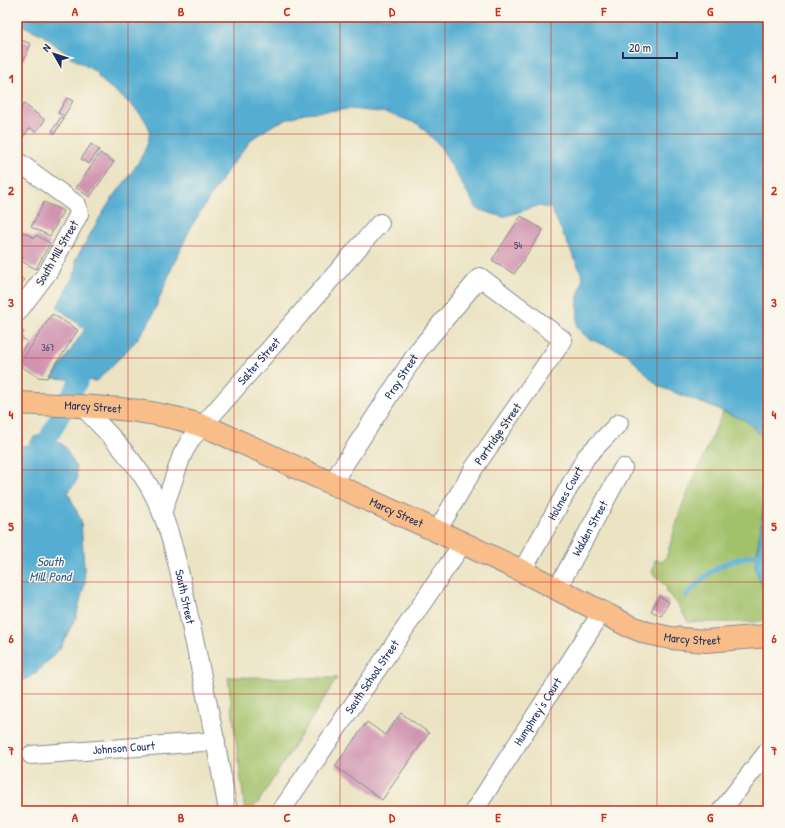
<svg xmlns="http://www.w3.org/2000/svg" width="785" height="828" viewBox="0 0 785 828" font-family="'Patrick Hand',sans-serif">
<rect width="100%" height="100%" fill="#fbf7ec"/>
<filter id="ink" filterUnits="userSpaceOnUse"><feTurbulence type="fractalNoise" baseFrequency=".025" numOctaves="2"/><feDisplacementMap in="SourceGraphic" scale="8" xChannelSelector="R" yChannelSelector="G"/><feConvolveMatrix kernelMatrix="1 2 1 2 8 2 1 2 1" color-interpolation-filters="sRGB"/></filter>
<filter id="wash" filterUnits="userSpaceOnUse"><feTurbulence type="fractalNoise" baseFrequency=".012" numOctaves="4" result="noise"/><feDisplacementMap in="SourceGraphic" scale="16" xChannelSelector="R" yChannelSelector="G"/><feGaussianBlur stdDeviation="0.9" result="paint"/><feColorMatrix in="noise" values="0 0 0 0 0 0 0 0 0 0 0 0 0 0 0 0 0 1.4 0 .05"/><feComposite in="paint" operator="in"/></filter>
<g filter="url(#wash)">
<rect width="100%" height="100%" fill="#ebe3c2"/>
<g fill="#a2c16a" stroke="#5e7864">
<polygon points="723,412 745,420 761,435 768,475 755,568 765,593 768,594 768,619 755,622 688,622 677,603 666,592 667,587 652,573 655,560 663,561 666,558 682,506"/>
<polygon points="228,677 337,678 258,803 250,811 245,811"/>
</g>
<g fill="#55aed2" stroke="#386e98">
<path d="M17 17H768V471L761 435 745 420 658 386 626 353 589 339 577 328 578 298 583 277 551 208 537 206 503 217 477 209 440 146 418 124 388 113 350 109 304 113 275 124 253 138 229 168 192 225 173 265 151 319 135 342 97 381 52 378 85 329 57 307 77 269 75 261C86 242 97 221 109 203 121 186 153 150 149 129 145 111 111 90 98 77V73L72 58 43 35 17 23Z"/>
<polygon points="42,435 59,442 65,447 76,467 77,480 68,493 81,520 85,582 76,617 59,650 37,672 17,685 17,446 29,445 34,437"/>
<polygon points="768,475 768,594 765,593 755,568"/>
</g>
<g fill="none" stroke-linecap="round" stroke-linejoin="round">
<path stroke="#55aed2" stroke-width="5.5" d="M686 596C706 572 726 559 757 555"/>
<polyline stroke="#55aed2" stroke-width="19" points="49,437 79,380"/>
</g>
<g id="blocks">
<g fill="#d094b0">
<polygon points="17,38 31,44 19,70 17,69"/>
<polygon points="67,98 73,101 64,116 58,113"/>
<polygon points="24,104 45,120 36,132 30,128 20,141 17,139 17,105 21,108"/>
<polygon points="61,117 64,118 55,133 52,131"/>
<polygon points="91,144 99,150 89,164 81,159"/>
<polygon points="100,153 114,162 90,197 76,188"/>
<polygon points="44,202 63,211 50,236 31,227"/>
<polygon points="521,216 543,230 514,274 492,260"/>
<polygon points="23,232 34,238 36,235 50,243 36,269 21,261 23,257 17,254 17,243"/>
<polygon points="17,275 24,280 17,290"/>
<polygon points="52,314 78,330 47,378 38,377 19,365"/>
<polygon points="17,327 24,332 21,337 28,342 17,357"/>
<polygon points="659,596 669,602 661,616 651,611"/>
<polygon points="401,713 429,733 382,800 335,766 367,722 385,735"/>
</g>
</g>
</g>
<g filter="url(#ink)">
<use href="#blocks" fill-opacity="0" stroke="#838990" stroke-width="1"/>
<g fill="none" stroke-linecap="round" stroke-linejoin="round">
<g stroke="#838990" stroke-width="20">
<g id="minor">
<polyline points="17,161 73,202 77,205 79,214 48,272 17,313"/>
<path id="s1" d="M83 407C107 432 131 456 149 486 172 526 180 576 190 621 204 684 217 747 228 811"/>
<path id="s2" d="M332 483 418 351 480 277 563 340 474 468 437 531"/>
<path id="s3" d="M162 513 182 455 191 439 380 223"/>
<path id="s4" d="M522 571 586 457 619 423"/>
<path id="s5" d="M557 589 623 468"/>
<path id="s6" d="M31 755 216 741"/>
<path id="s7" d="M281 811 463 543"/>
<path id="s8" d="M474 811 602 612"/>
<polyline points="721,811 768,751"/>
</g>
</g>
<g stroke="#838990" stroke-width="24">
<g id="major">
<path id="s9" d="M17 403C84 407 153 405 216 431L437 531 522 571 627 625 647 633 671 638 706 641 768 636"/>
</g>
</g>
<use href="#minor" stroke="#fff" stroke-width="18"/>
<use href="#major" stroke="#f8bd88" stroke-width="22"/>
</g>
</g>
<path fill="none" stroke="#c8321e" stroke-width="1" stroke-opacity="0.55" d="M128 17V811M234 17V811M340 17V811M445 17V811M551 17V811M657 17V811M17 134H768M17 246H768M17 358H768M17 470H768M17 582H768M17 694H768"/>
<g text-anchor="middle" stroke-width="3" stroke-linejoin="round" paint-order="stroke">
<g font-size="10" fill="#484872">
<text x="518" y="249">54</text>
<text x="48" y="351">367</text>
</g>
<g font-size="12" fill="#1b2f5e" stroke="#fbf7ec">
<text transform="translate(57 253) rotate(-60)" y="4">South Mill Street</text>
<text dy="4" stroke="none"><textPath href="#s3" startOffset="183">Salter Street</textPath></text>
<text dy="4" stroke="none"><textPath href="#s2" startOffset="127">Pray Street</textPath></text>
<text dy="4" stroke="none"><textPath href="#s9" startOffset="76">Marcy Street</textPath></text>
<text transform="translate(498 434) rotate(-55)" y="4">Partridge Street</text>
<text dy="4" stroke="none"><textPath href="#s4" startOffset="89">Holmes Court</textPath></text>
<text dy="4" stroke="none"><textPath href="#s9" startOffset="400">Marcy Street</textPath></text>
<text dy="4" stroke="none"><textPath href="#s5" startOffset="69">Walden Street</textPath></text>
<text dy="4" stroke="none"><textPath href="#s1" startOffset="220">South Street</textPath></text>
<text dy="4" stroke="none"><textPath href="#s9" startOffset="724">Marcy Street</textPath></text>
<text dy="4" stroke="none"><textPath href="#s7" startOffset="162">South School Street</textPath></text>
<text dy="4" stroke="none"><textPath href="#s8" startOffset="118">Humphrey's Court</textPath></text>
<text dy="4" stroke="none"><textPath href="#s6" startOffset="93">Johnson Court</textPath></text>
</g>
<g font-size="13" font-style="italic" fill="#2f5b87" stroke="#fbf7ec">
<text x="50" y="566">South<tspan x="50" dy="15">Mill Pond</tspan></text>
</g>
</g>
<rect width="785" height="828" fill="none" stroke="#fbf7ec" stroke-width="44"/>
<g transform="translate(54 54) rotate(309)" stroke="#fbf7ec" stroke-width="3" paint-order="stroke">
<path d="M0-3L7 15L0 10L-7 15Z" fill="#1b2f5e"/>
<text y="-6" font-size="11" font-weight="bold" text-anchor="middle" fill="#1b2f5e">N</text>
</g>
<path d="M623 52v6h54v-6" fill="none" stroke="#1b2f5e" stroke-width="2"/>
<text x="629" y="52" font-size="12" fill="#1b2f5e" stroke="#fbf7ec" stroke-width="3" paint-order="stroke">20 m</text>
<rect x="22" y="22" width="741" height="784" fill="none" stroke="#c8321e" stroke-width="1.5"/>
<g font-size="13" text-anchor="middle" font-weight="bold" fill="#c8321e">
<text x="75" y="16">A</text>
<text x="181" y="16">B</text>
<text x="287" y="16">C</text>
<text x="392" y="16">D</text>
<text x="498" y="16">E</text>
<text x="604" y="16">F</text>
<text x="710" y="16">G</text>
<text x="11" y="83">1</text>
<text x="774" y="83">1</text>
<text x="11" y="195">2</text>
<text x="774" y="195">2</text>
<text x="11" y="307">3</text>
<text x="774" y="307">3</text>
<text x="11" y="419">4</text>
<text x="774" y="419">4</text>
<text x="11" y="531">5</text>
<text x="774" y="531">5</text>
<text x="11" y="643">6</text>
<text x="774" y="643">6</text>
<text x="11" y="755">7</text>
<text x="774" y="755">7</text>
<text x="75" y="822">A</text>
<text x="181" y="822">B</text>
<text x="287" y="822">C</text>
<text x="392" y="822">D</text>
<text x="498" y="822">E</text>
<text x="604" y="822">F</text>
<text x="710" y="822">G</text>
</g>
</svg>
